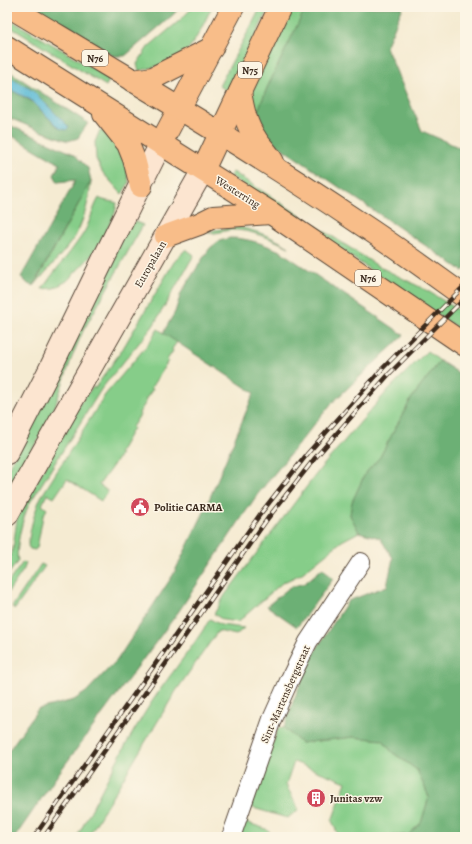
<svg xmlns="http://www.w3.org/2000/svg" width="472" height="844" viewBox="0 0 472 844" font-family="Alegreya,serif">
<rect width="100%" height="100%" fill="#fcf5e5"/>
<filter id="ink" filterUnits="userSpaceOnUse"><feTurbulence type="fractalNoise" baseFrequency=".025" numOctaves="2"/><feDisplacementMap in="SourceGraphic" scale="8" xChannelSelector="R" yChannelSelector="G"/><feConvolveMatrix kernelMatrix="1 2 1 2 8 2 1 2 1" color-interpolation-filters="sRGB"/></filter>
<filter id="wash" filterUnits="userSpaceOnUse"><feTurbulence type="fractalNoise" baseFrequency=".012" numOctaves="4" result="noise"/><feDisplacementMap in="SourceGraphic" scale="16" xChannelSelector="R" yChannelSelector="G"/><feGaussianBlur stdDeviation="0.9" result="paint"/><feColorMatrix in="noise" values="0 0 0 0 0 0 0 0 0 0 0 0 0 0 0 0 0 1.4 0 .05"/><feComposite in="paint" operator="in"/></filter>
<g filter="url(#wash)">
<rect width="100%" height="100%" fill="#f5ebd2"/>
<g fill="#86cd89" stroke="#607c54">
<path d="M193 7H212C203 24 193 51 175 60 164 65 150 68 139 71L137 64 148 47 179 21Z"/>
<polygon points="261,7 269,7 230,92 219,86"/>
<polygon points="289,7 306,7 267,88 256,116 251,92"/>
<polygon points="7,18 110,78 106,86 7,25"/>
<polygon points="100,130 108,134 125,158 129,183 122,194 103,173 96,159 95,142"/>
<polygon points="233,172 378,266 426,290 465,314 465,333 230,176"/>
<path d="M91 181C89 201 84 221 74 238 62 255 47 270 34 286Z"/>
<path d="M99 198C103 201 111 201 117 203L115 213 102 240 92 255 67 281 54 288 42 289C54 271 69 255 81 237 90 225 92 209 99 198Z"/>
<polygon points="131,220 143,225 83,331 72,357 55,406 40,437 7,491 7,471"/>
<path d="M239 227C257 231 273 237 289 247 271 239 250 229 230 230 222 231 217 234 208 233L214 230Z"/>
<path d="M186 249 194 255 153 326 102 388 33 498C24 509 15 547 18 561L7 576V563L13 549 17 518 81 401 93 387 95 388 122 350 174 262Z"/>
<path d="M158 329 177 342 172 349 173 351 167 360 168 361 151 388 153 389 145 400 146 402 139 413 140 415 132 427 133 428 119 453 121 454 99 485 108 491 101 501 67 479 54 498 47 494 42 505 47 509 43 516 37 548 35 550 30 549 28 546C30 529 34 513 41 497L105 395 149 343Z"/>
<polygon points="427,351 440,361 411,399 380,457 365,474 352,502 350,515 359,532 342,541 301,574 282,583 238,622 223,620 214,614 225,595 320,469 389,389"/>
<polygon points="23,562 26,563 24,569 7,594 7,584"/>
<polygon points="41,564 45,566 15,609 12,607"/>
<path d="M210 619 221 625 244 628 236 635 218 631 176 691 88 837H77C99 796 119 754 144 714 164 681 190 652 210 619Z"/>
<polygon points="278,728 284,728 301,743 353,737 383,740 392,752 417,770 429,797 421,823 408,835 371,837 339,837 332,821 346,782 294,762 286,785 299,810 287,818 250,807"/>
<polygon points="245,822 266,829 275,837 240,837"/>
</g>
<g fill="#6cb075" stroke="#546d4a">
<polygon points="29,7 180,7 173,15 125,56 113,56"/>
<polygon points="306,7 403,7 386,47 422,131 465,150 465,269 463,271 277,145 268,137 256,116 267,88"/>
<polygon points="7,70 88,123 78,138 68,141 38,130 7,117 7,88 31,101 59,128 69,127 32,90 7,76"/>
<polygon points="7,124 74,154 88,168 91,181 33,286 28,284 21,277 76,180 58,182 54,175 60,164 7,133"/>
<path d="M230 238C248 238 264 244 280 251L404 335 331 404 257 495 179 611 61 770 15 837H7V753L38 709 74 700 86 692 117 660 173 575 203 514 254 393 163 333 175 312 181 293 203 258 210 248 219 241Z"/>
<polygon points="440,361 465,377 465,837 371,837 408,835 421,823 429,797 417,770 392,752 383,740 353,737 301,743 284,728 294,699 313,654 348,601 387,586 393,558 380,538 359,532 350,515 352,502 365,474 380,457 411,399"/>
<polygon points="323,568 333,579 297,627 267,606 290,587 305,583"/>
</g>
<polygon fill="#58bad6" stroke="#4a727a" points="7,76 32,90 69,127 66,130 59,128 31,100 7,88"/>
</g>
<g filter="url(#ink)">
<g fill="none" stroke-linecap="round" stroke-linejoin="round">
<g stroke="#574739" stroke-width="20">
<polyline id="minor" points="231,837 272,719 289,681 308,642 361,562"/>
</g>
<g stroke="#574739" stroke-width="24">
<g id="secondary">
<polyline points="7,453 48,373 106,254 161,143"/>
<polyline points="7,515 203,170"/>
</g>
</g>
<g stroke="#574739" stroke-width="24">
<g id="primary">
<polyline points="161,143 233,7"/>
<polyline points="203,170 280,7"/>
</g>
</g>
<g stroke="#574739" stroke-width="24">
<g id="trunk">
<path d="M10 7C127 77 245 146 358 222 395 246 430 272 465 297"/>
<polyline points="7,47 271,213 465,345"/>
<polyline points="133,81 153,78 212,48"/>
<path d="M240 92C243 109 246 125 256 139 261 147 268 153 273 162"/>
<polyline points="104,114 128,144 134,159 141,186"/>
<polyline points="166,236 199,224 213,217 271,213"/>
</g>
</g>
<use href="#minor" stroke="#fff" stroke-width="18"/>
<use href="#secondary" stroke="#fce5d0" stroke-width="22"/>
<use href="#primary" stroke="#f8bd89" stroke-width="22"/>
<use href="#trunk" stroke="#f8bd89" stroke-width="22"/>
<g stroke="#3b2a1e" stroke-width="4.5">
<g id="rail">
<polyline points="34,837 261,513 308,453 383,368 465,285"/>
<polyline points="44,837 268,518 315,458 390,373 465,298"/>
</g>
</g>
<use href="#rail" stroke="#fcf5e5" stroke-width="3" stroke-dasharray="9" stroke-linecap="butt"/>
</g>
</g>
<defs>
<g id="civic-disc" transform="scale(1)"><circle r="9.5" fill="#d1495b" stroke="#fcf5e5"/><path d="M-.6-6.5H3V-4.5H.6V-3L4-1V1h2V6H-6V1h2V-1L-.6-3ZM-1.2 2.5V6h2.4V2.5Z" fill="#fff"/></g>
<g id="building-disc" transform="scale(1)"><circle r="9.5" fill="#d1495b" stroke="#fcf5e5"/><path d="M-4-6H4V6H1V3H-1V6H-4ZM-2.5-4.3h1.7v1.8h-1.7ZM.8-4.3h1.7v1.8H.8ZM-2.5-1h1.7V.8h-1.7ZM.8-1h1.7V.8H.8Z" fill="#fff"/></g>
</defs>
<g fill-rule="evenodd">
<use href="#civic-disc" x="140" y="507"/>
<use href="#building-disc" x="316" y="798"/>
</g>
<g text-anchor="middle" stroke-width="3" stroke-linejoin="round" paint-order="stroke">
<g fill="#fcf5e5" stroke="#75675a" stroke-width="1">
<rect x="82" y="50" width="26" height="16" rx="3"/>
<rect x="238" y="62" width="24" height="16" rx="3"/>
<rect x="355" y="270" width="26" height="16" rx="3"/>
</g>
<g font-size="10" font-weight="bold" fill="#3b2a1e">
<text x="95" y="62">N76</text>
<text x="250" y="74">N75</text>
<text x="368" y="282">N76</text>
</g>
<g font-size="11" fill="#3b2a1e" stroke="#fcf5e5">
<text transform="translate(238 192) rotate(32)" y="4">Westerring</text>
<text transform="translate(150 264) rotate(-60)" y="4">Europalaan</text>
<text transform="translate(285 694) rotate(-66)" y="4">Sint-Martensbergstraat</text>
</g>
<g font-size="11" font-weight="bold" fill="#3b2a1e" stroke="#fcf5e5" text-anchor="start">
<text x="154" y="511">Politie CARMA</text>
<text x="330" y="802">Junitas vzw</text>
</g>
</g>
<rect width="472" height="844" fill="none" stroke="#fcf5e5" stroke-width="24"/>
</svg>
